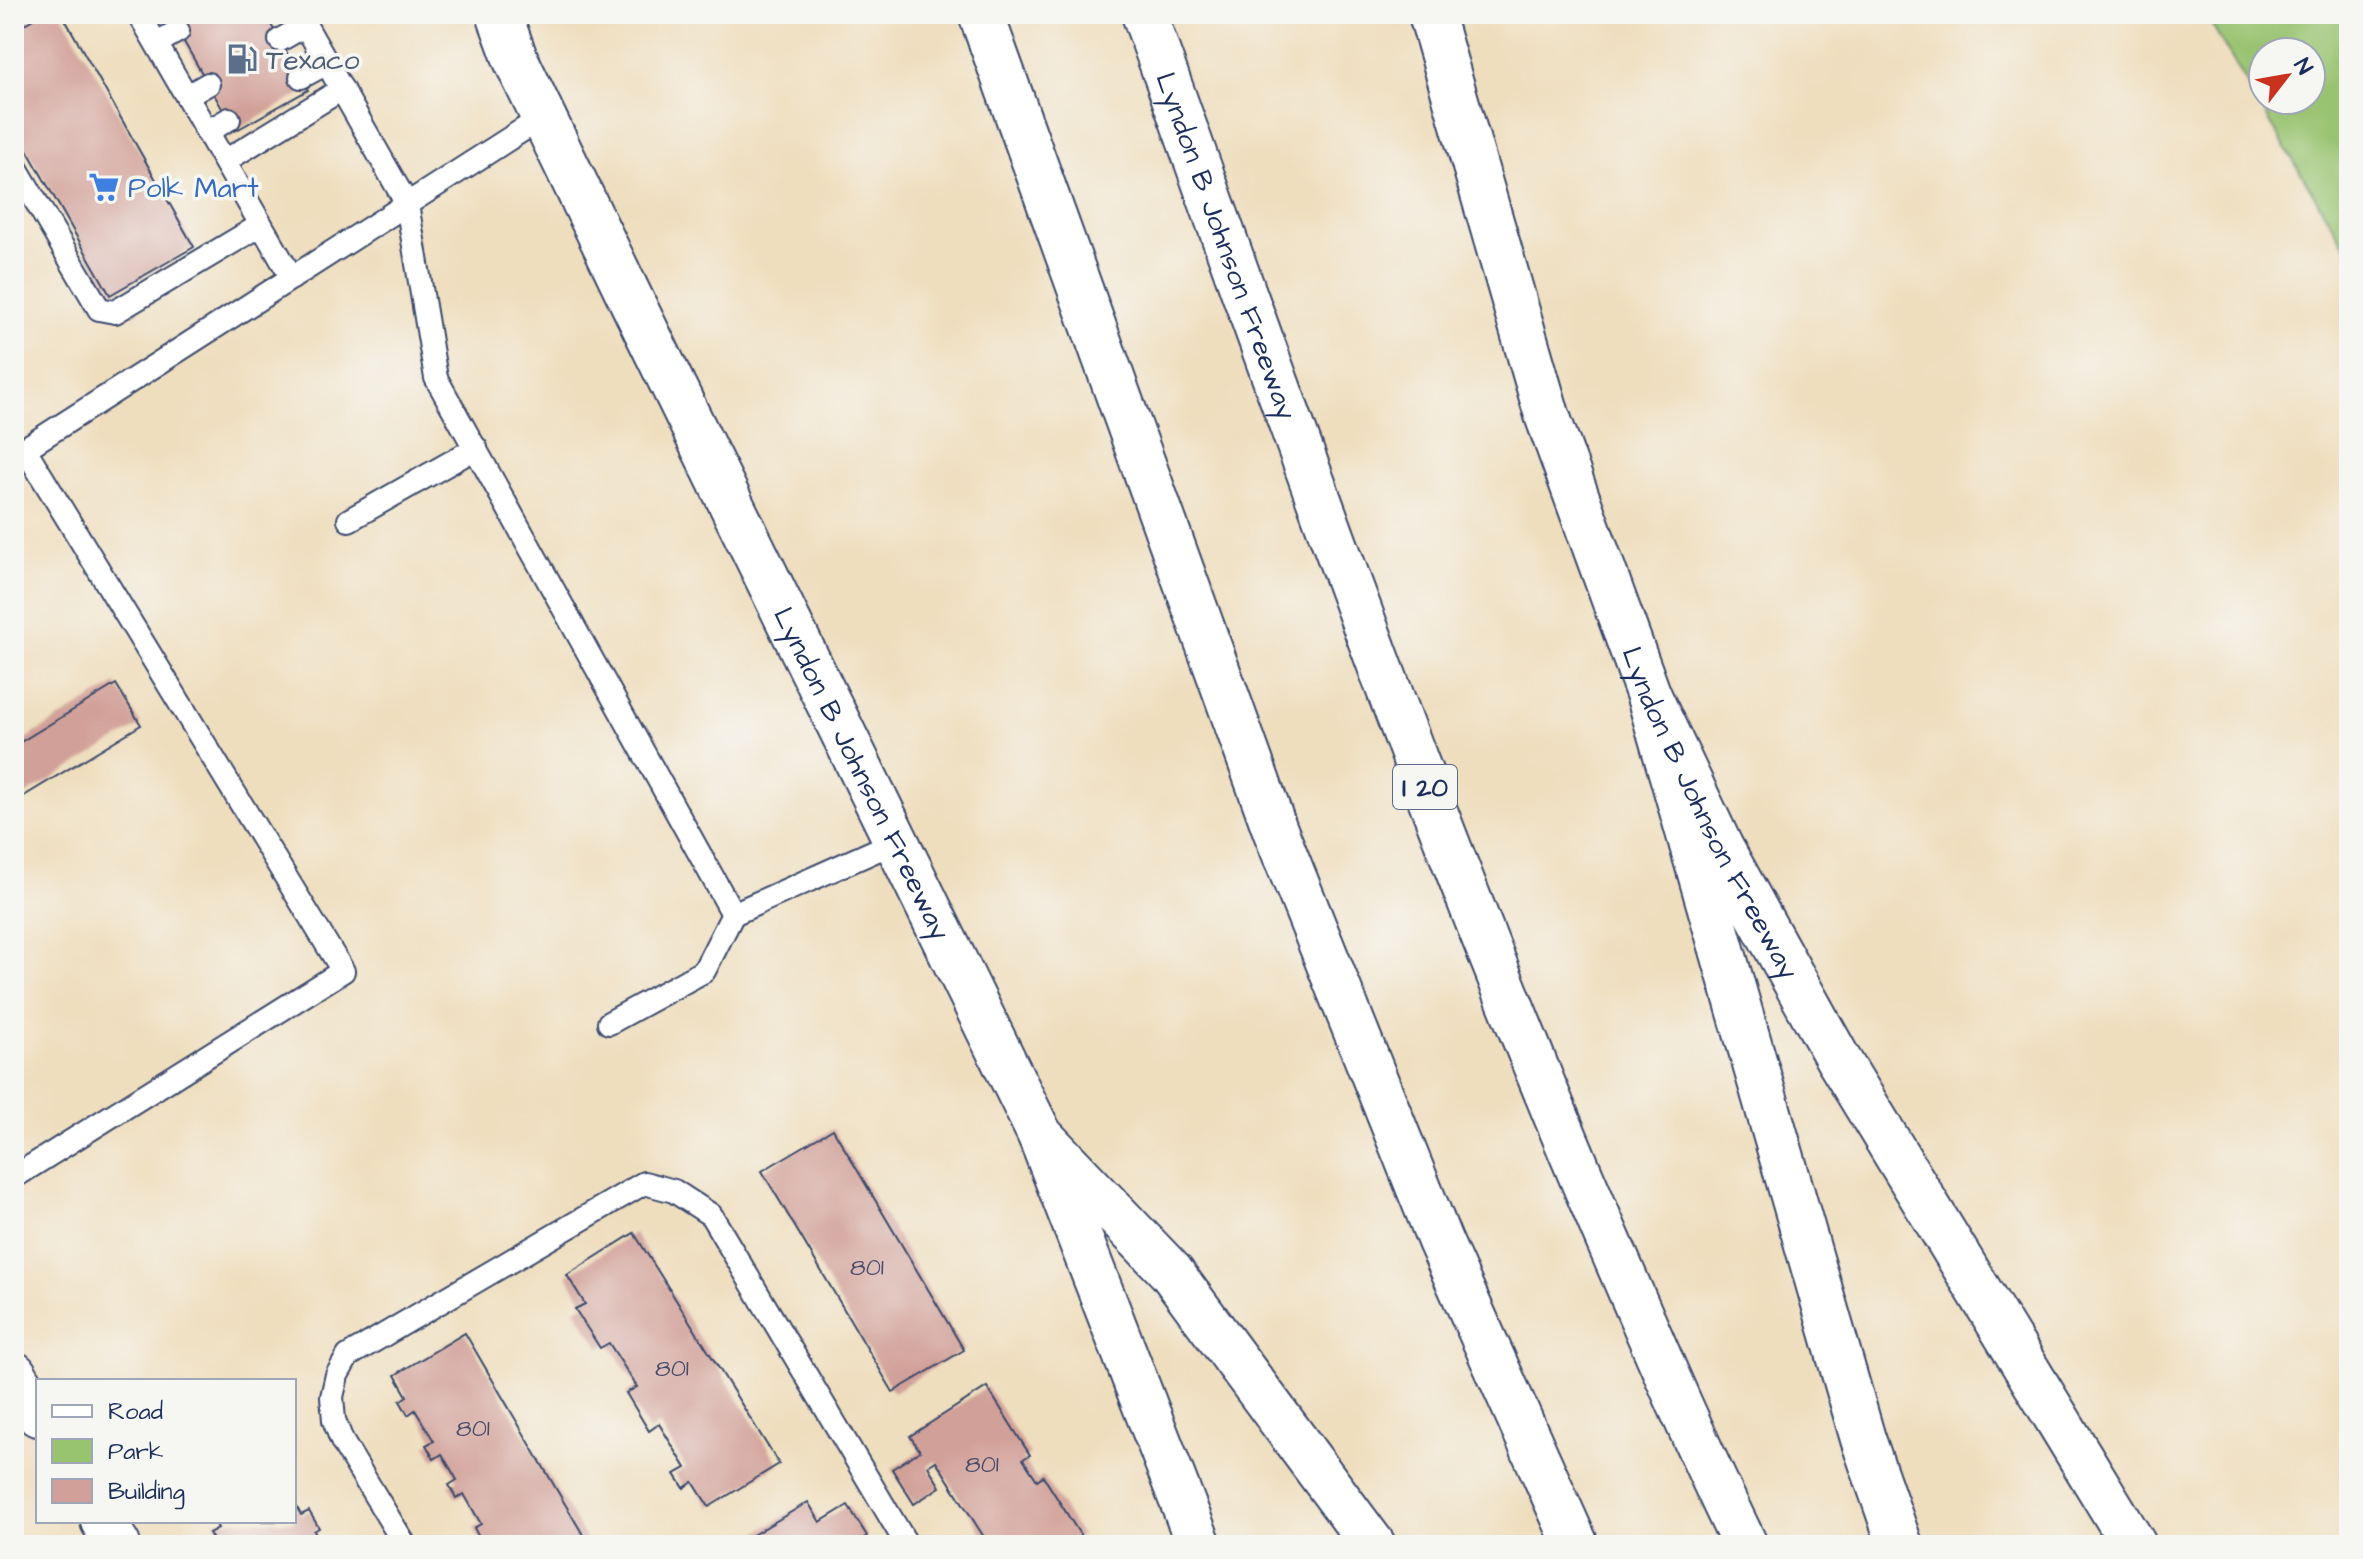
<svg xmlns="http://www.w3.org/2000/svg" width="2363" height="1559" viewBox="0 0 2363 1559" font-family="'Architects Daughter',sans-serif">
<rect width="100%" height="100%" fill="#f6f6f2"/>
<filter id="ink" filterUnits="userSpaceOnUse"><feTurbulence type="fractalNoise" baseFrequency=".0125" numOctaves="2"/><feDisplacementMap in="SourceGraphic" scale="16" xChannelSelector="R" yChannelSelector="G"/><feConvolveMatrix kernelMatrix="1 2 1 2 8 2 1 2 1" color-interpolation-filters="sRGB"/></filter>
<filter id="wash" filterUnits="userSpaceOnUse"><feTurbulence type="fractalNoise" baseFrequency=".006" numOctaves="4" result="noise"/><feDisplacementMap in="SourceGraphic" scale="32" xChannelSelector="R" yChannelSelector="G"/><feGaussianBlur stdDeviation="1.8" result="paint"/><feColorMatrix in="noise" values="0 0 0 0 0 0 0 0 0 0 0 0 0 0 0 0 0 1.4 0 .05"/><feComposite in="paint" operator="in"/></filter>
<g filter="url(#wash)">
<rect width="100%" height="100%" fill="#efdebe"/>
<path fill="#98c36f" stroke="#5a7966" stroke-width="2" fill-rule="evenodd" d="M2205 14H2349V253ZM2263 52H2311V100H2263Z"/>
<g id="blocks">
<g fill="#d1a098">
<polygon points="42,14 62,14 194,247 110,295 14,127 14,30"/>
<polygon points="168,14 265,14 308,90 235,131"/>
<polygon points="116,684 141,725 14,802 14,746"/>
<polygon points="833,1129 964,1350 893,1392 762,1171"/>
<polygon points="634,1233 779,1464 709,1507 693,1482 684,1488 675,1474 686,1468 659,1424 649,1431 626,1393 637,1387 609,1343 600,1348 575,1309 585,1304 567,1275"/>
<polygon points="465,1333 589,1545 483,1545 474,1528 481,1524 464,1494 456,1498 449,1485 457,1480 442,1454 434,1459 426,1445 434,1441 415,1410 408,1415 400,1401 407,1396 395,1375"/>
<polygon points="987,1387 1030,1455 1023,1459 1037,1480 1043,1476 1081,1536 1072,1541 1075,1545 989,1545 936,1461 928,1466 940,1487 914,1504 892,1469 920,1451 910,1436"/>
<polygon points="294,1502 301,1515 309,1511 319,1528 314,1531 322,1545 216,1545 209,1533 218,1528 214,1521 294,1521"/>
<polygon points="808,1502 820,1522 848,1505 867,1536 852,1545 834,1545 831,1540 823,1545 736,1545"/>
</g>
</g>
</g>
<g filter="url(#ink)">
<use href="#blocks" fill-opacity="0" stroke="#3b496c" stroke-width="2"/>
<g fill="none" stroke-linecap="round" stroke-linejoin="round">
<g stroke="#3b496c" stroke-width="26">
<g id="lane">
<polyline points="139,14 292,278"/>
<polyline points="299,14 407,204 436,378 733,914 897,841"/>
<polyline points="280,40 306,25"/>
<polyline points="157,43 178,31"/>
<polyline points="301,77 327,63"/>
<polyline points="187,96 208,84"/>
<polyline points="207,132 229,119"/>
<polyline points="225,161 342,89"/>
<polyline points="14,164 99,309 115,312 261,225"/>
<polyline points="15,455 543,117"/>
<polyline points="349,520 476,448"/>
<polyline points="609,1023 704,971 733,914"/>
<polyline points="14,1177 343,971 25,449"/>
<polyline points="405,1545 342,1441 334,1420 332,1397 337,1375 348,1356 644,1183 674,1191 711,1215 907,1545"/>
</g>
</g>
<g stroke="#3b496c" stroke-width="48">
<g id="secondary">
<path id="s1" d="M499 14 515 58 637 312 1040 1135 1199 1545"/>
<path id="s2" d="M1431 14 1547 415 1649 696 1721 848 1838 1059 2134 1545"/>
<polyline points="14,1374 38,1414"/>
<polyline points="103,1521 118,1545"/>
</g>
</g>
<g stroke="#3b496c" stroke-width="48">
<g id="highway">
<polyline points="981,14 1275,830 1440,1241 1576,1545"/>
<path id="s3" d="M1144 14C1290 421 1433 830 1603 1228 1649 1334 1694 1441 1745 1545"/>
<polyline points="1649,696 1863,1439 1900,1545"/>
<polyline points="1040,1135 1171,1272 1373,1545"/>
</g>
</g>
<use href="#lane" stroke="#fff" stroke-width="22"/>
<use href="#secondary" stroke="#fff" stroke-width="44"/>
<use href="#highway" stroke="#fff" stroke-width="44"/>
</g>
</g>
<defs>
<g id="fuel-bare" transform="scale(2.4)"><path d="M-5.5-6h7V0h2V4h1.3V-2.5L3-4.5l.8-.8L6-3V5H2.5V1h-1V6h-7ZM-4.2-4.7v3.2H.2V-4.7Z" fill="#5c6f8a" stroke="#f6f6f2" stroke-width="2.5" paint-order="stroke"/></g>
<g id="supermarket-bare" transform="scale(2.4)"><path d="M-6-5.5h2.5l.6 2H6L4.5 2H-2.5L-4.4-4H-6ZM-1.5 3.2a1.3 1.3 0 1 0 .1 0ZM3 3.2a1.3 1.3 0 1 0 .1 0Z" fill="#3f7fe0" stroke="#f6f6f2" stroke-width="2.5" paint-order="stroke"/></g>
</defs>
<g fill-rule="evenodd">
<use href="#fuel-bare" x="242" y="59"/>
<use href="#supermarket-bare" x="104" y="187"/>
</g>
<g text-anchor="middle" stroke-width="7" stroke-linejoin="round" paint-order="stroke">
<g font-size="24" fill="#484b6c">
<text x="867" y="1275">801</text>
<text x="672" y="1376">801</text>
<text x="473" y="1436">801</text>
<text x="982" y="1472">801</text>
</g>
<rect fill="#f6f6f2" stroke="#5d6b8a" stroke-width="2" x="1393" y="765" width="64" height="44" rx="6"/>
<g font-size="26" font-weight="bold" fill="#1b2f5e">
<text x="1425" y="796">I 20</text>
</g>
<g font-size="28" fill="#4e5e75" stroke="#f6f6f2" text-anchor="start">
<text x="266" y="69">Texaco</text>
</g>
<g font-size="28" fill="#366cbe" stroke="#f6f6f2" text-anchor="start">
<text x="128" y="197">Polk Mart</text>
</g>
<g font-size="28" fill="#1b2f5e" stroke="#f6f6f2">
<text dy="10" stroke="none"><textPath href="#s3" startOffset="246">Lyndon B Johnson Freeway</textPath></text>
<text dy="10" stroke="none"><textPath href="#s1" startOffset="842">Lyndon B Johnson Freeway</textPath></text>
<text dy="10" stroke="none"><textPath href="#s2" startOffset="848">Lyndon B Johnson Freeway</textPath></text>
</g>
</g>
<rect width="2363" height="1559" fill="none" stroke="#f6f6f2" stroke-width="48"/>
<rect x="36" y="1379" width="260" height="144" fill="#f6f6f2" stroke="#9ea6b7" stroke-width="2"/>
<rect x="52" y="1405" width="40" height="12" fill="#ffffff" stroke="#9ea6b7" stroke-width="2"/>
<text x="108" y="1419" font-size="24" fill="#1b2f5e">Road</text>
<rect x="52" y="1439" width="40" height="24" fill="#98c36f" stroke="#9ea6b7" stroke-width="2"/>
<text x="108" y="1459" font-size="24" fill="#1b2f5e">Park</text>
<rect x="52" y="1479" width="40" height="24" fill="#d1a098" stroke="#9ea6b7" stroke-width="2"/>
<text x="108" y="1499" font-size="24" fill="#1b2f5e">Building</text>
<g transform="translate(2287 76) rotate(59)"><circle r="38" fill="#f6f6f2" stroke="#9ea6b7" stroke-width="2"/>
<path d="M0-6L14 30L0 20L-14 30Z" fill="#c8321e"/>
<text y="-12" font-size="22" font-weight="bold" text-anchor="middle" fill="#1b2f5e">N</text>
</g>
</svg>
